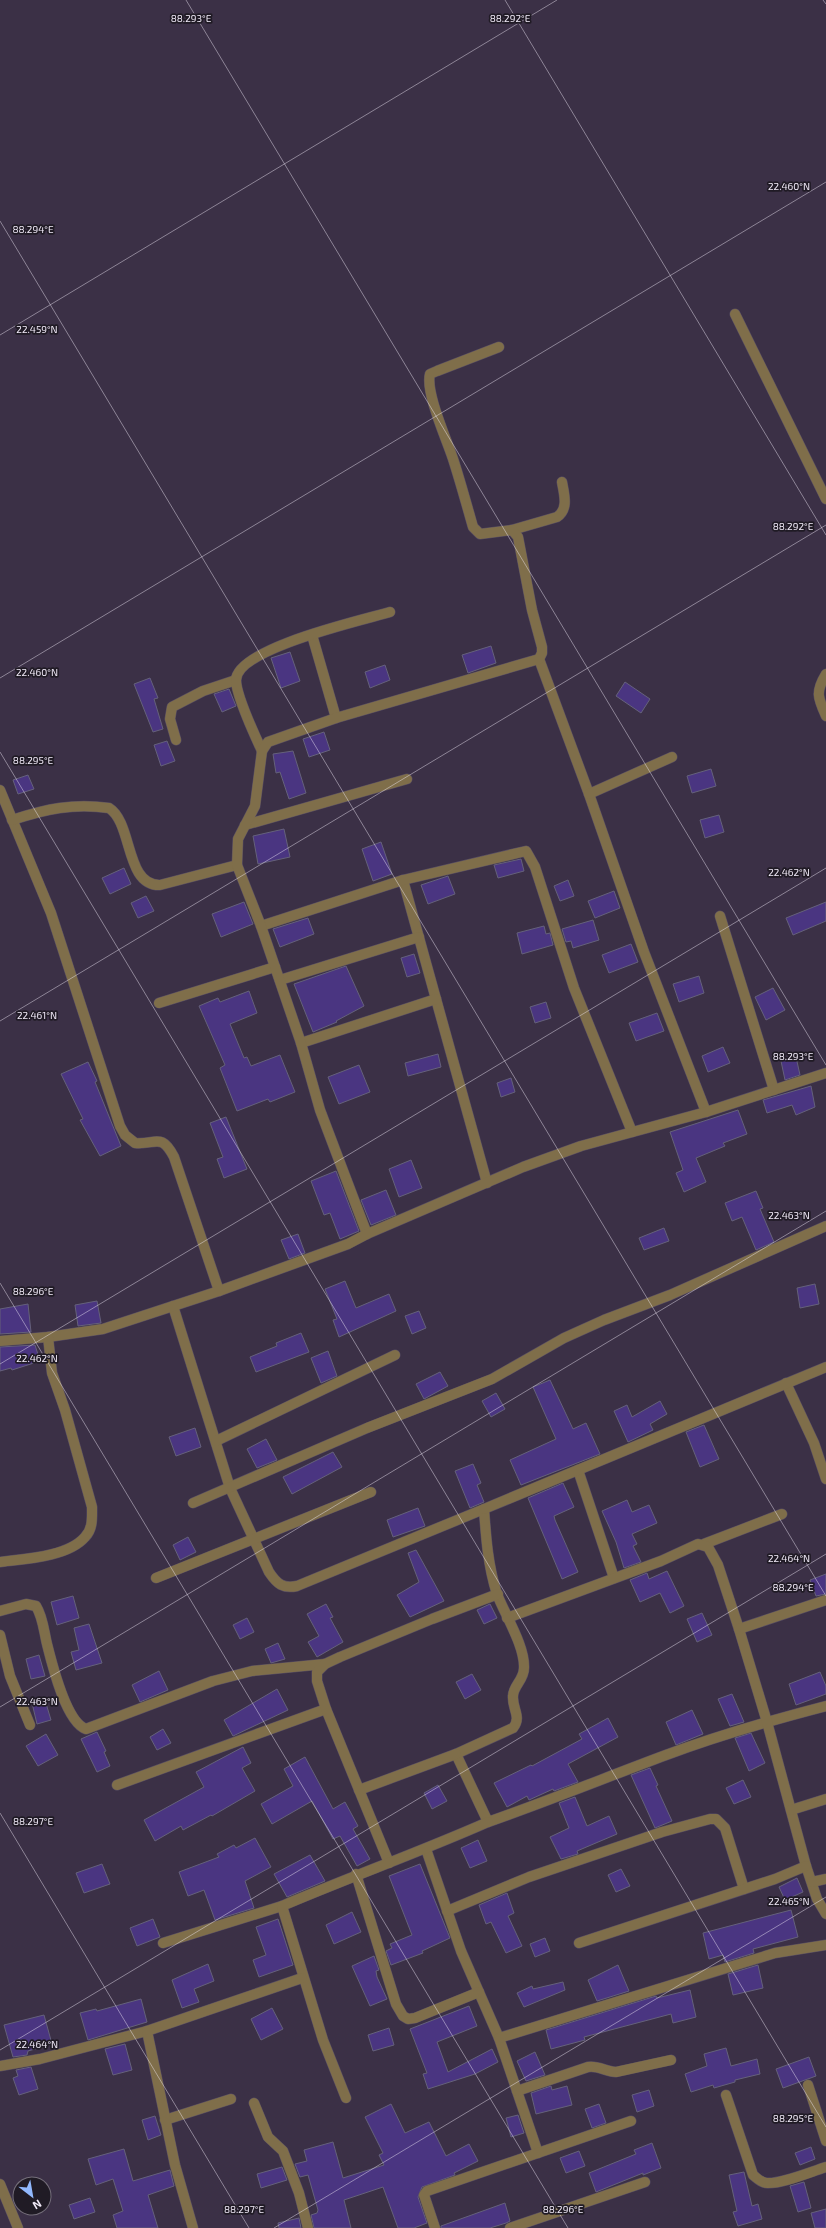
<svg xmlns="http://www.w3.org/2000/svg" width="826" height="2228" viewBox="0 0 826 2228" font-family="'Exo 2',sans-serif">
<rect width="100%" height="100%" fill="#3b3046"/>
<g fill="#4a3581" stroke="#65617b">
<polygon points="491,646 496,663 468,673 462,655"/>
<polygon points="290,652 300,681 281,688 271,658"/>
<polygon points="385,665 390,680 370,688 365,672"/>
<polygon points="150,678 158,698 154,699 163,729 153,732 134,684"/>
<polygon points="625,682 650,699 641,713 616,696"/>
<polygon points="229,689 236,706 222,712 214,694"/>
<polygon points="324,732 330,750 309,757 303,739"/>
<polygon points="167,741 175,761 161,766 154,745"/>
<polygon points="293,751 306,793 289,799 280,772 276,773 273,754"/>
<polygon points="711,769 716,786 692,793 687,776"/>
<polygon points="28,775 34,789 18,794 13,780"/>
<polygon points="719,815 724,832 705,838 700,820"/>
<polygon points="284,829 290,857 258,864 253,836"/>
<polygon points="381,842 392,874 373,881 362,849"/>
<polygon points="521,859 524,871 498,878 494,865"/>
<polygon points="124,868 131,884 110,894 102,878"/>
<polygon points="448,876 455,894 428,904 421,885"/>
<polygon points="568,880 574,896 560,901 554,886"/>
<polygon points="614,891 620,908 595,918 588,901"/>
<polygon points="146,896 154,911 138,918 131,903"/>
<polygon points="244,902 253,924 221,937 212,914"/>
<polygon points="826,902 826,921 793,935 786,918"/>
<polygon points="308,918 314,934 280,947 273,929"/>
<polygon points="593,920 599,940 573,948 571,941 566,942 562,929"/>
<polygon points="544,926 546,934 550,933 553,945 522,954 517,933"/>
<polygon points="631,944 638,962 609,973 602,955"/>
<polygon points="414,954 420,973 407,977 401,958"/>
<polygon points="346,966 364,1006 336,1021 337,1022 313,1032 294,984"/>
<polygon points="699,976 704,993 679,1002 673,984"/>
<polygon points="773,988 785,1010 766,1020 755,997"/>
<polygon points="249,991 257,1013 230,1024 244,1058 247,1057 251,1066 280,1055 295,1092 270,1102 268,1099 237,1111 220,1068 225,1065 199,1006 218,998 220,1002"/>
<polygon points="546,1002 551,1018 535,1023 530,1007"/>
<polygon points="657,1013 664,1031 636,1041 629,1023"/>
<polygon points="723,1047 730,1063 708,1072 702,1056"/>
<polygon points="438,1054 441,1067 408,1076 405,1063"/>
<polygon points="796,1057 800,1075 785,1080 781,1061"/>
<polygon points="88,1062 97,1081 95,1082 121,1146 100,1156 80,1120 83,1119 61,1074"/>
<polygon points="359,1065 370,1092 339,1104 328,1077"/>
<polygon points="511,1078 515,1092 501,1097 497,1083"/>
<polygon points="811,1086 815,1107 796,1115 792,1105 767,1113 763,1100"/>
<polygon points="738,1110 747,1134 723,1143 725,1146 696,1158 706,1182 684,1192 676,1173 683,1170 670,1132"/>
<polygon points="226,1117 247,1169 224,1178 217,1159 223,1157 210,1123"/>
<polygon points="411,1160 422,1188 399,1197 389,1169"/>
<polygon points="336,1171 359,1231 340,1239 330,1213 324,1215 311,1181"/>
<polygon points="386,1190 396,1215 371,1225 361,1200"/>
<polygon points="756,1191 763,1208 760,1209 774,1242 756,1250 742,1217 732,1221 725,1203"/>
<polygon points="664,1228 669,1241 644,1250 639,1238"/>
<polygon points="298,1234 305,1253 289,1259 281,1240"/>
<polygon points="345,1281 356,1308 389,1294 396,1311 339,1337 333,1320 337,1319 325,1289"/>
<polygon points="815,1284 819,1304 800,1308 797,1288"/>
<polygon points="97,1301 101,1323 78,1326 75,1305"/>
<polygon points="28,1304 31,1332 0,1334 0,1309"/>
<polygon points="419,1311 426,1328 412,1334 405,1316"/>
<polygon points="301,1333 309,1352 256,1372 250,1357 277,1346 276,1343"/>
<polygon points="35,1345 40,1361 12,1370 11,1368 0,1371 0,1347"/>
<polygon points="328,1351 337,1376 321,1383 311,1358"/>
<polygon points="440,1372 448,1386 424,1399 416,1384"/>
<polygon points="550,1380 573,1429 586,1423 600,1454 521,1485 510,1460 556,1439 533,1387"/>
<polygon points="496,1393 505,1409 491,1417 482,1401"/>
<polygon points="660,1401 667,1414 650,1424 653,1430 628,1442 614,1411 627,1405 632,1417"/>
<polygon points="704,1425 719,1459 700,1467 686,1432"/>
<polygon points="195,1428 201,1447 176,1456 169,1437"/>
<polygon points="266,1439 277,1460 257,1468 247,1449"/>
<polygon points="333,1452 342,1467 292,1494 283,1477"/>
<polygon points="473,1464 481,1483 477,1485 484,1502 470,1508 455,1471"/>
<polygon points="563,1483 574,1507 554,1516 555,1520 578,1572 562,1579 528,1498"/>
<polygon points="627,1500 632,1512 649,1505 657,1523 632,1534 637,1544 633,1546 641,1562 624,1568 616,1542 602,1511"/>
<polygon points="418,1508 425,1526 393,1537 387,1520"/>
<polygon points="188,1537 196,1552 180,1560 173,1545"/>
<polygon points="416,1550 444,1601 410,1617 397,1595 419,1582 408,1553"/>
<polygon points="667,1571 684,1606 670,1613 660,1593 640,1602 630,1580 647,1573 649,1579"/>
<polygon points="826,1574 826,1594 816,1596 810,1580"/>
<polygon points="73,1596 79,1618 57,1625 51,1602"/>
<polygon points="326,1604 333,1617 330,1618 343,1642 317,1657 308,1642 319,1636 307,1614"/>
<polygon points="490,1604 497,1618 484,1624 477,1610"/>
<polygon points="702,1613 712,1635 697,1642 687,1619"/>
<polygon points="247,1618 254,1632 240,1639 233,1625"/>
<polygon points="89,1624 102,1663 76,1670 71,1652 79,1650 74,1628"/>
<polygon points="278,1643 285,1659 271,1663 265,1649"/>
<polygon points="39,1655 45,1676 31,1679 26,1659"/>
<polygon points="159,1671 168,1690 140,1702 132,1685"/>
<polygon points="820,1672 826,1686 826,1694 796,1705 789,1684"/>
<polygon points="472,1674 481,1690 465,1699 456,1682"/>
<polygon points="277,1689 288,1710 233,1736 224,1720"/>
<polygon points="732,1694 744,1722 730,1726 718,1699"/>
<polygon points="45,1700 51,1720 37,1724 32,1703"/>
<polygon points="692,1710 703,1734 676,1745 666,1722"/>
<polygon points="608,1718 618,1737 568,1764 578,1782 554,1791 553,1789 529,1800 527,1796 507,1807 494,1783 531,1765 532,1766 582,1739 579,1734"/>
<polygon points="163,1729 171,1743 157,1750 150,1737"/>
<polygon points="97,1732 106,1751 104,1752 110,1766 97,1772 81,1739"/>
<polygon points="751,1733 765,1763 749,1771 735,1738"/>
<polygon points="46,1734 58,1755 38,1766 26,1746"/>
<polygon points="243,1747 251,1763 242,1768 255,1791 212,1816 211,1815 183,1830 181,1826 155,1841 144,1820 204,1787 196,1772"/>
<polygon points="305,1757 333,1809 345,1802 358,1826 353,1829 370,1859 357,1866 340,1836 333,1839 312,1801 272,1824 261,1804 293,1786 284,1769"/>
<polygon points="650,1768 658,1785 656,1786 672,1821 655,1828 631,1775"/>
<polygon points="743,1780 751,1797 734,1804 726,1788"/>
<polygon points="438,1785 447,1801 432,1809 424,1793"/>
<polygon points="575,1797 587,1826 609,1816 617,1834 577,1851 578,1854 561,1859 550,1837 569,1828 559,1803"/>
<polygon points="255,1838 271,1867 245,1881 254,1908 215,1920 204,1890 188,1896 179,1872 219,1857 217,1854 234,1845 236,1848"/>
<polygon points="478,1840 487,1861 470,1868 461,1848"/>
<polygon points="310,1855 325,1881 287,1897 274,1874"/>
<polygon points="102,1864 110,1884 84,1893 76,1873"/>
<polygon points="420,1864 450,1938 422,1951 423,1953 391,1965 386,1951 392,1948 390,1944 412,1935 389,1876"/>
<polygon points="621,1869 630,1886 616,1892 608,1875"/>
<polygon points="797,1878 803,1892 785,1900 779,1887"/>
<polygon points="507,1893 514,1913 508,1916 522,1946 506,1953 491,1922 486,1924 479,1905"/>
<polygon points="791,1910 798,1937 753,1949 754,1953 725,1962 723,1955 709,1959 703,1933"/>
<polygon points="352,1912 361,1932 334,1944 326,1925"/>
<polygon points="153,1919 160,1937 137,1946 130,1928"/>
<polygon points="278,1919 293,1965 259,1977 253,1960 266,1955 256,1927"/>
<polygon points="545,1938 550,1951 535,1957 530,1944"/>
<polygon points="374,1956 379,1970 376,1971 377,1977 387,1999 370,2006 352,1966"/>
<polygon points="208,1964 214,1981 194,1989 199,2002 182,2008 172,1980"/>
<polygon points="618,1965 629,1991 597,2001 588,1980"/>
<polygon points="758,1965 763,1988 733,1995 728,1974"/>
<polygon points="563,1982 565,1990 524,2007 517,1993 532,1986 533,1989"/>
<polygon points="690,1990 696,2017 673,2023 671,2014 584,2037 585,2040 551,2049 546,2030 656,1996 657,1998"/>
<polygon points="141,1999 147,2022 88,2040 80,2013 96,2009 97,2011"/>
<polygon points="469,2006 477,2026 437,2042 448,2072 492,2049 498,2062 475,2074 428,2089 423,2074 427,2073 410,2029"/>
<polygon points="272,2008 283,2029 261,2040 251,2019"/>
<polygon points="44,2015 52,2044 28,2051 27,2055 13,2057 4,2025"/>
<polygon points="389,2028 394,2045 373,2051 368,2035"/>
<polygon points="125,2044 132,2070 113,2075 105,2049"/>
<polygon points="726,2048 731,2066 757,2059 760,2074 735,2080 735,2082 714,2088 713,2085 691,2092 685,2074 707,2066 704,2054"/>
<polygon points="535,2052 545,2075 526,2081 517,2061"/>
<polygon points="809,2057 816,2076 783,2088 776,2069"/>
<polygon points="31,2067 38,2089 19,2095 13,2078 18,2076 16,2070"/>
<polygon points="551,2086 552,2090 567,2086 572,2105 536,2114 531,2093"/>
<polygon points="649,2090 654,2106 637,2112 632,2095"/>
<polygon points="391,2104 405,2133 429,2122 446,2156 469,2144 478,2161 454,2173 455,2175 422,2187 418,2197 427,2223 414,2228 398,2228 383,2187 344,2200 351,2228 314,2228 311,2215 317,2213 318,2210 308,2175 300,2177 295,2164 307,2161 304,2150 333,2142 343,2178 384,2165 379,2155 383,2153 365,2117"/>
<polygon points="599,2104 606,2123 592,2128 585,2109"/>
<polygon points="518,2115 524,2133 511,2137 506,2118"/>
<polygon points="155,2116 161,2135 148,2140 142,2120"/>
<polygon points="652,2143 661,2168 643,2175 643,2173 596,2192 589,2173 636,2154 634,2150"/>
<polygon points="811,2147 815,2159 800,2165 795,2153"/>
<polygon points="124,2149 133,2181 170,2170 174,2186 148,2195 158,2228 117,2228 113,2215 123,2211 113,2179 96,2185 88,2159"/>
<polygon points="579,2151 585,2166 566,2173 560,2158"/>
<polygon points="282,2167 287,2180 261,2188 257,2174"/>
<polygon points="744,2172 752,2206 758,2204 762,2219 738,2226 733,2212 737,2211 729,2175"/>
<polygon points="804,2182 811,2208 798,2212 790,2186"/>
<polygon points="90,2198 95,2212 74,2219 69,2205"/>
<polygon points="505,2203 510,2221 506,2223 490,2228 441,2228 441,2226"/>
<polygon points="826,2209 826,2228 815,2228 811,2213"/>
<polygon points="299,2218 301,2228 279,2228 278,2223"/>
</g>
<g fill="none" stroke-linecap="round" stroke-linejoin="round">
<g stroke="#584e63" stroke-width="11">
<g id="minor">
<polyline points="735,314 826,499"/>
<path d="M512 530 557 517C569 509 564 494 562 482"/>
<polyline points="312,635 336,718"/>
<polyline points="539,659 589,794 644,952 706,1112"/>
<path d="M826 674C815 692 818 698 826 716"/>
<polyline points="176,740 170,719 172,707 203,691 236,680"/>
<path d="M262 751C255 736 236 695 236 680 237 648 363 620 390 612"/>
<path d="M0 790 51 913 120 1126 125 1135 135 1143C156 1145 161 1132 174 1157L219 1291"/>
<polyline points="589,794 672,757"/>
<path d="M12 820C46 809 73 803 109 808 133 823 125 886 160 885L237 865"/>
<polyline points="245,825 407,779"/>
<polyline points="403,880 487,1183"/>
<polyline points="720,916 774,1090"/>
<polyline points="261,926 403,880 526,851 535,867 574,988 632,1132"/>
<polyline points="280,980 419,937"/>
<polyline points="159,1003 275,967"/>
<polyline points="301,1043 436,999"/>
<path d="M367 1234 320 1110 301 1043 261 926 237 865 238 839 255 806 262 751 268 742 336 718 539 659 542 653V647L532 610 518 537 512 530 480 534 473 527C467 506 461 484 454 462 448 442 425 393 430 374L437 371 499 347"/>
<path d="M173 1306 230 1488 269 1572C277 1584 283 1589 297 1586L484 1509C486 1538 488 1566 497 1594 505 1615 525 1646 524 1668 524 1680 513 1686 513 1696 512 1709 522 1717 513 1728L456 1754 488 1822C548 1801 607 1777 666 1755 719 1735 772 1720 826 1706"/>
<polyline points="0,1341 48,1337 103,1329 219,1291 348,1244 367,1234 523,1167 581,1146 706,1112 826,1073"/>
<polyline points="786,1383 814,1443 826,1479"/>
<polyline points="216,1441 395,1355"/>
<polyline points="578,1470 614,1578"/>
<polyline points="193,1503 367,1428 492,1379 564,1338 604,1320 670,1295 826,1226"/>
<polyline points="484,1509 826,1367"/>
<polyline points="704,1544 782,1514"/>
<path d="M0 1562C24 1559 68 1557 85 1537 93 1529 92 1518 92 1507L65 1410 52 1373 48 1337"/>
<polyline points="156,1578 371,1492"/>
<path d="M0 1611 26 1604 36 1606C43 1617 44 1632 47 1644 52 1664 66 1722 86 1729L213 1681 252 1671 325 1664"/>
<polyline points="507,1618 661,1561 698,1544 708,1547 718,1565 739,1629 767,1722 806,1866 817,1899 826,1914"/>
<polyline points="739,1629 826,1600"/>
<polyline points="0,1635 10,1676 30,1725"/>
<polyline points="117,1785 326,1709"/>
<polyline points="359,1790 456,1754"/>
<polyline points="791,1810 826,1799"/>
<polyline points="426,1849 461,1951 499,2038 538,2153"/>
<polyline points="389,1863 326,1709 317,1681 317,1672 325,1664 340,1657 432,1619 498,1594"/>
<polyline points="356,1874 396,2004 403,2016 408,2019 415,2018 479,1992"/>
<polyline points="812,1882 826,1879"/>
<polyline points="447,1911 529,1877 662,1832 710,1819 716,1819 725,1828 744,1889"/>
<polyline points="163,1943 282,1906"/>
<polyline points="579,1943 775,1879 806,1866"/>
<polyline points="499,2038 775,1953 826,1945"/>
<polyline points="0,2066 40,2059 147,2031"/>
<polyline points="808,2085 826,2141"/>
<path d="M517 2091 588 2067C598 2065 606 2072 616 2072L671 2060"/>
<path d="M726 2095 753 2175C757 2178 761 2183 767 2183 782 2184 810 2172 826 2167"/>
<path d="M346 2098 323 2040 282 1906C350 1877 420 1852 488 1822"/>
<polyline points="254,2103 268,2137 283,2151 299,2193 308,2228"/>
<polyline points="165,2120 231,2099"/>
<polyline points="0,2184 18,2228"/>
<polyline points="193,2228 175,2165 147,2031 302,1978"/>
<polyline points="435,2228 424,2195 427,2191 631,2121"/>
<polyline points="510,2228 645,2182"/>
</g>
</g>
<use href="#minor" stroke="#7f6e4a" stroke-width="10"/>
</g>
<path fill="none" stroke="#f2ebf9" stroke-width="1" stroke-opacity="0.45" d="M186 0 826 1065M505 0 826 535M823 0 826 4M0 221 826 1596M0 335 557 0M0 678 826 182M0 752 826 2127M0 1021 826 525M0 1283 568 2228M0 1364 826 868M0 1707 826 1211M0 1813 249 2228M0 2050 826 1554M274 2228 826 1897"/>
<g font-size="10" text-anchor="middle" fill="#f2ebf9" stroke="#201b25" stroke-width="3.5" stroke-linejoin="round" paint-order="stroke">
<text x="191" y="22">88.293°E</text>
<text x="510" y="22">88.292°E</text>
<text x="789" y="190">22.460°N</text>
<text x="33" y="233">88.294°E</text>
<text x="37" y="333">22.459°N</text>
<text x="793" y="530">88.292°E</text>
<text x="37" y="676">22.460°N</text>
<text x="33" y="764">88.295°E</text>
<text x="789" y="876">22.462°N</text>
<text x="37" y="1019">22.461°N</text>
<text x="793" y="1060">88.293°E</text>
<text x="789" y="1219">22.463°N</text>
<text x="33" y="1295">88.296°E</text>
<text x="37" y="1362">22.462°N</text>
<text x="789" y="1562">22.464°N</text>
<text x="793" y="1591">88.294°E</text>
<text x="37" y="1705">22.463°N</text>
<text x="33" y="1825">88.297°E</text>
<text x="789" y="1905">22.465°N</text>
<text x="37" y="2048">22.464°N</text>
<text x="793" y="2122">88.295°E</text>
<text x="244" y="2213">88.297°E</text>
<text x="563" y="2213">88.296°E</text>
</g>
<g transform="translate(32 2196) rotate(149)"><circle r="19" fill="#201b25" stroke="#746e7a"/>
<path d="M0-3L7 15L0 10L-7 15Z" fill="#91b8fd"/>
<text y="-6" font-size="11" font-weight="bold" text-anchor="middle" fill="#f2ebf9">N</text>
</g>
</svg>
